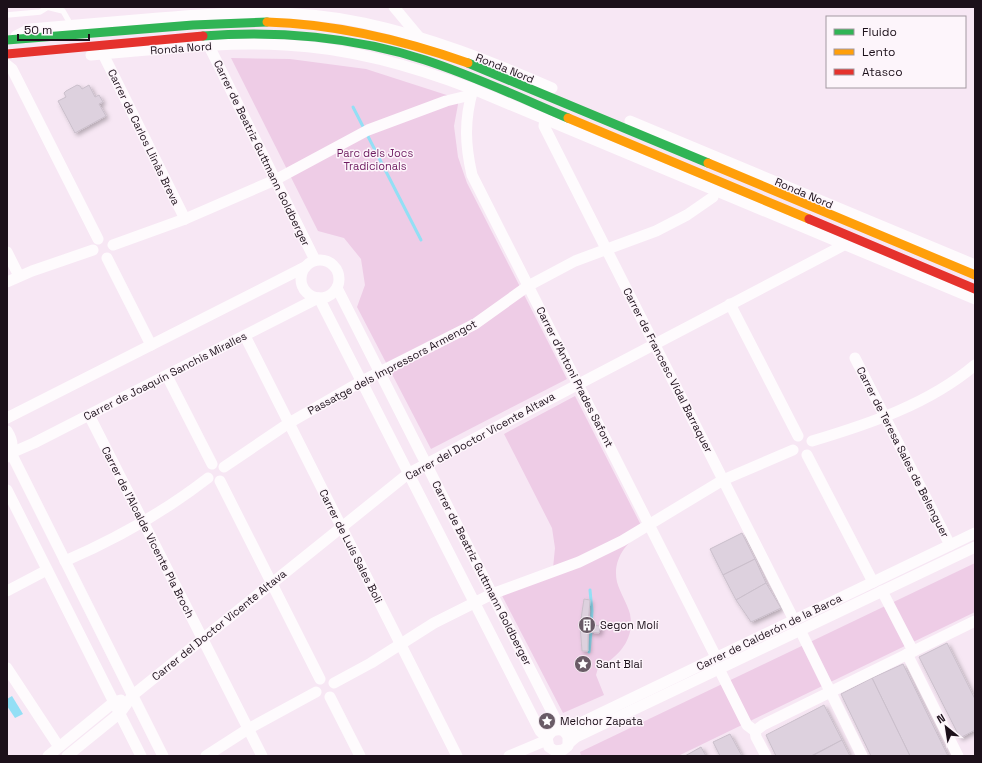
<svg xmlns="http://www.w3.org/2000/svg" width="982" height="763" viewBox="0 0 982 763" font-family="'Space Grotesk',sans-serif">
<defs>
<filter id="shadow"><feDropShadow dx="2.5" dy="2.5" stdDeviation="2" flood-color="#0004"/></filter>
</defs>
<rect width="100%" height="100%" fill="#f7e7f4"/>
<g fill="#eecce6">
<polygon points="231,58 290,59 366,69 459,99 454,126 458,157 467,183 567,379 431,449 357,307 365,285 361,259 344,238 318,231"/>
<path d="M575 396 644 531C626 542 612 560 617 582 620 593 627 603 630 614 635 639 619 657 598 668L596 675 604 695 563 713 498 588 553 568 555 548 552 528 504 434Z"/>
<polygon points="975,563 975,612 678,756 581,756 580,752"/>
</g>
<polygon fill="#93dff5" points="12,696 23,714 15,718 7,706 7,699"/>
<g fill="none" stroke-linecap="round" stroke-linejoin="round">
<g stroke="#93dff5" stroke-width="3">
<polyline points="353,107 421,240"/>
<polyline points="590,590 592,611 591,625"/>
<polyline points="589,652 591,632"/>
</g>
</g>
<g fill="#ddd1de" stroke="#cabfcb" filter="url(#shadow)">
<polygon points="77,85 80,86 82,89 89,85 95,97 99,95 103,102 99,104 106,116 75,133 58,101 66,97 64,93 66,91"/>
<polygon points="742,533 755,559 723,575 710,549"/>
<polygon points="755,559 766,583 736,600 723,575"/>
<polygon points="766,583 781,608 751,622 736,600"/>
<polygon points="584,599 590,600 588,625 601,626 599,633 588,632 588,651 582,651 580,625"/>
<polygon points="947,643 975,699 975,730 960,738 919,657"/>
<polygon points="903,664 948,756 910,756 872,678"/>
<polygon points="872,678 910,756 871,756 841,694"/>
<polygon points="824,705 842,740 811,756 776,756 766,735"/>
<polygon points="730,734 742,756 720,756 713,742"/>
<polygon points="842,740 850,756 814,756 814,755"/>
<polygon points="701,747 706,756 685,756"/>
</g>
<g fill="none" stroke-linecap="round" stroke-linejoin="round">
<g stroke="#fefbfd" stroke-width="5.5">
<polyline points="47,7 63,11 71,25"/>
<polyline points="7,15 40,12 48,7"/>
</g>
<g stroke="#fefbfd" stroke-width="11">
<polyline points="394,7 419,37"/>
<path d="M16 36 30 29C73 25 116 22 159 18 227 12 296 8 364 23 430 37 490 61 552 88"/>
<polyline points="209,46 315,260"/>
<polyline points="103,54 185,219"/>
<path d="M91 55C155 50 221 41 285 45 350 48 412 66 473 89L975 299"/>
<polyline points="7,65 12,69 98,239"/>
<path d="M473 89C464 121 465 144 472 175L716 657"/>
<polyline points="545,120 544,126 794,620"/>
<polyline points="630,121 975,265"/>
<polyline points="113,245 185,219 275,180 368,130 446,101 471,95"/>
<polyline points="7,252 19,276"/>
<polyline points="107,258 151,345"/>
<circle cx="320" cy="279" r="19"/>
<polyline points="7,282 32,271 93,250"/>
<path d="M337 288 557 722 568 736V746L563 750 555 751 549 747 547 738C551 731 554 729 562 730"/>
<polyline points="319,298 540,731 547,738"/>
<polyline points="730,304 798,436"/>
<polyline points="245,336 457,756"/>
<polyline points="855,358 950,545"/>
<polyline points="167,376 212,464"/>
<polyline points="89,415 262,756"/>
<polyline points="7,418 305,267"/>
<path d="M7 431C12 439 15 449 7 457"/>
<path d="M812 441C869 424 929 404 975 365"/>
<polyline points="11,453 34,443 318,298"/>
<polyline points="11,453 163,756"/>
<polyline points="807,455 873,582"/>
<polyline points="224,467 289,423 362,381 475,324 528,286 575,261 656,231 687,215 713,197"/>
<polyline points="220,481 320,679"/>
<polyline points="7,490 141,756"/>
<path d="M65 561C116 539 164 512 208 478"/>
<polyline points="7,591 47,570"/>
<polyline points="882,591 913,651"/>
<polyline points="800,630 862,756"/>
<polyline points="907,654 958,756"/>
<polyline points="7,668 59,747"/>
<polyline points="719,669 747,725 755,731 756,737 766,756"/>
<polyline points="334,683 371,663 434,623 492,594 579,562 622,541 723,480 793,450"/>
<polyline points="330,697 360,756"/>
<polyline points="564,731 975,533"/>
<polyline points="755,731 763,725 975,621"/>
<polyline points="569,743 576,737 975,547"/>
<polyline points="48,756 114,702 121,700"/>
<polyline points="67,756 120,713 133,695 409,473 844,245"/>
<polyline points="206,756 248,729 316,692"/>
<polyline points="509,756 547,740"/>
</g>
<g stroke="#30b455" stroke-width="9">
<path d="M203 36C276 30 355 37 425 60 474 76 521 98 568 118"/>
<polyline points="7,40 193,25 267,22"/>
<polyline points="468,63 708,163"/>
</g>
<g stroke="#ff9f0a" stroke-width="9">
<path d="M267 22C337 24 403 40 468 63"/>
<polyline points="568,118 809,219"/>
<polyline points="708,163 975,275"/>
</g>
<g stroke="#e5322d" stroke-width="9">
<polyline points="7,54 203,36"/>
<polyline points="809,219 975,289"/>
</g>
</g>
<defs>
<g id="building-disc" transform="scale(0.9)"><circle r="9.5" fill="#695b66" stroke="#fdf5fb"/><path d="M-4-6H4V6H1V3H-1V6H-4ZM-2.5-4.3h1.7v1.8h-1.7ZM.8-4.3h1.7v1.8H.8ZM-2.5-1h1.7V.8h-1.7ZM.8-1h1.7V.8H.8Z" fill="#fff"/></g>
<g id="sight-disc" transform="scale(0.9)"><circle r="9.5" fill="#695b66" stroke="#fdf5fb"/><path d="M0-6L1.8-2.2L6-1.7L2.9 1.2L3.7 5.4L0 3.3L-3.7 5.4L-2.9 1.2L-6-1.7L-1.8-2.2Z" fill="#fff"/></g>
</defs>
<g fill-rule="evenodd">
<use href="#building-disc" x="587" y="625"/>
<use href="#sight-disc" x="583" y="664"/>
<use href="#sight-disc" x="547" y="721"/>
</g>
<g text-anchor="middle" stroke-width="3" stroke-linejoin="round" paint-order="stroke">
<g font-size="11" fill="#1c101a" stroke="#fdf5fb">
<text transform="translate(181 48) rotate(-4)" y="4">Ronda Nord</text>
<text transform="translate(505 68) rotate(22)" y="4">Ronda Nord</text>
<text transform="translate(144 137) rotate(64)" y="4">Carrer de Carlos Llinàs Breva</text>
<text transform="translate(262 153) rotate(64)" y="4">Carrer de Beatriz Guttmann Goldberger</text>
<text transform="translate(804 193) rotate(23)" y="4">Ronda Nord</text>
<text transform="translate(392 367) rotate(-28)" y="4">Passatge dels Impressors Armengot</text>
<text transform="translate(668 370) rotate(63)" y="4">Carrer de Francesc Vidal Barraquer</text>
<text transform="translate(165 376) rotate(-27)" y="4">Carrer de Joaquín Sanchis Miralles</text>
<text transform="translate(575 377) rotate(63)" y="4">Carrer d'Antoni Prades Safont</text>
<text transform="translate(480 436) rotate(-29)" y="4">Carrer del Doctor Vicente Altava</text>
<text transform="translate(903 452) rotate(63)" y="4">Carrer de Teresa Sales de Belenguer</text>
<text transform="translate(148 532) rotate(63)" y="4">Carrer de l'Alcalde Vicente Pla Broch</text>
<text transform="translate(351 546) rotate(63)" y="4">Carrer de Luís Sales Boli</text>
<text transform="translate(482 573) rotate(63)" y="4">Carrer de Beatriz Guttmann Goldberger</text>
<text transform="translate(219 625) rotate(-39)" y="4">Carrer del Doctor Vicente Altava</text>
<text transform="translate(769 632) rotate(-26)" y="4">Carrer de Calderón de la Barca</text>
</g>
<g font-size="11" fill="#6e1c61" stroke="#fdf5fb">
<text x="375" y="157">Parc dels Jocs<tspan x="375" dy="13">Tradicionals</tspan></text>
</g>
<g font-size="11" fill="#1c101a" stroke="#fdf5fb" text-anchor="start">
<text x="600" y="629">Segon Molí</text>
<text x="596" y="668">Sant Blai</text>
<text x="560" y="725">Melchor Zapata</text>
</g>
</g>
<rect width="982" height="763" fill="none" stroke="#1c101a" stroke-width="16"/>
<rect x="826" y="16" width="140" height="72" fill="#fdf5fb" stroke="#a399a1"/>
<rect x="834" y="29" width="20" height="6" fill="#30b455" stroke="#a399a1"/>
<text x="862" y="36" font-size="12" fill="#1c101a">Fluido</text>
<rect x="834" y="49" width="20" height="6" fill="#ff9f0a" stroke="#a399a1"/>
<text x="862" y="56" font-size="12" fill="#1c101a">Lento</text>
<rect x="834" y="69" width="20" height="6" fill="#e5322d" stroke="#a399a1"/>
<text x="862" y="76" font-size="12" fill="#1c101a">Atasco</text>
<g transform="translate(946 727) rotate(330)" stroke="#fdf5fb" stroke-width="3" paint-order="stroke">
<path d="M0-3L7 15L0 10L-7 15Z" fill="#1c101a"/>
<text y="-6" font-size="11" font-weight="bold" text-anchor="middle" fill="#1c101a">N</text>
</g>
<path d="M18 34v6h71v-6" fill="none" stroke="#1c101a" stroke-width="2"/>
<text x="24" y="34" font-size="12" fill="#1c101a" stroke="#fdf5fb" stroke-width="3" paint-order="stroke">50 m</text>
</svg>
